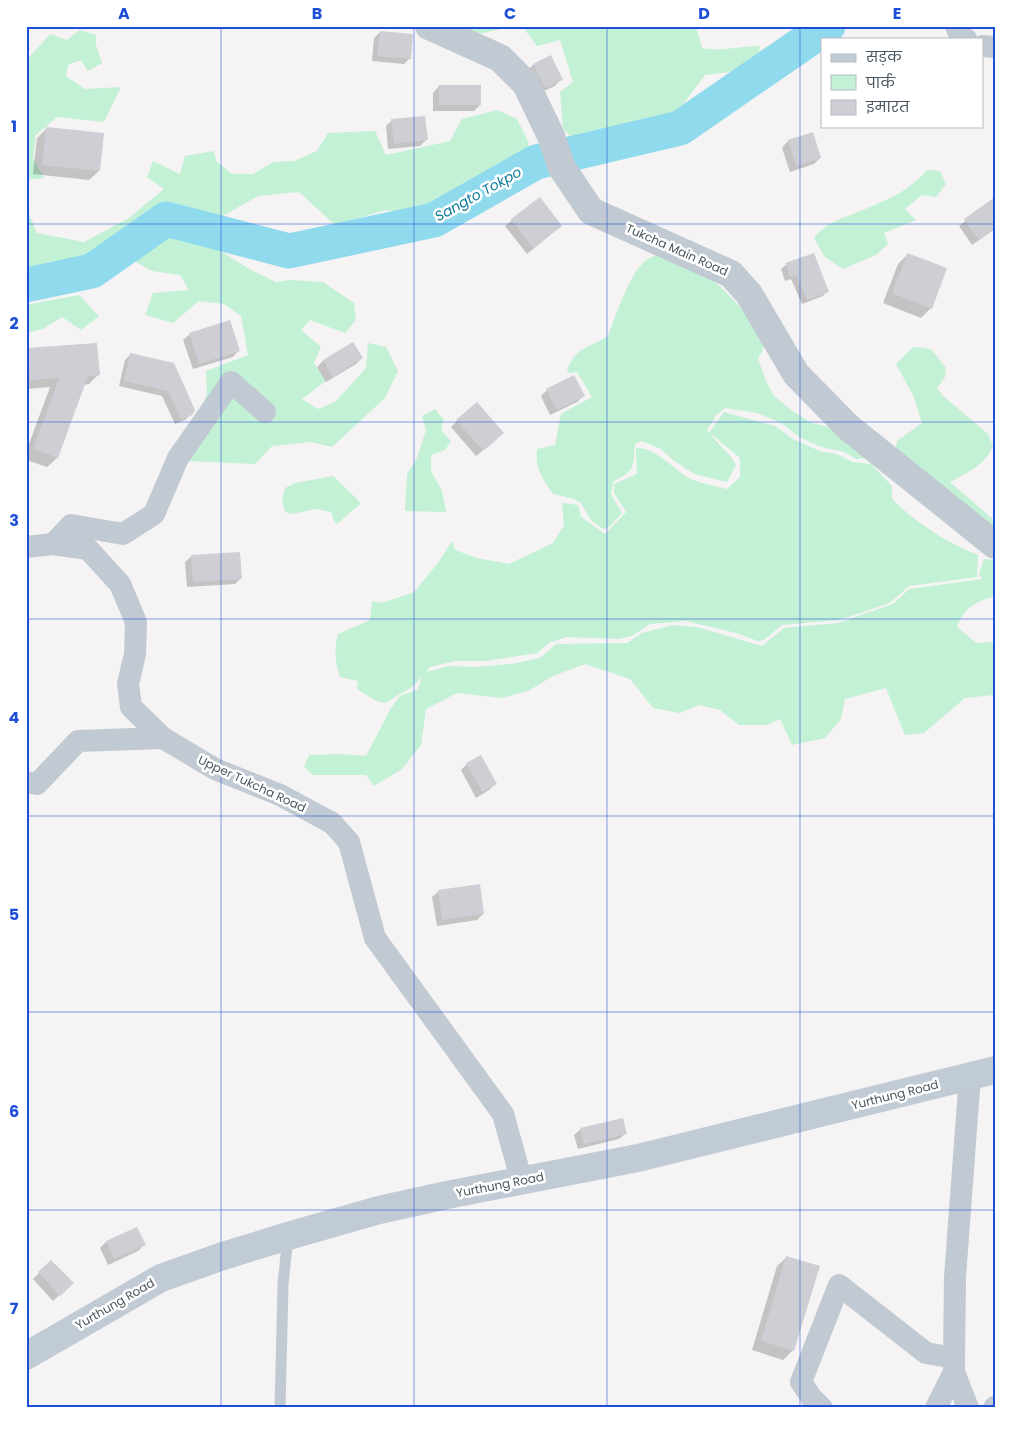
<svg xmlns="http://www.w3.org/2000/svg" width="1021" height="1434" viewBox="0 0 1021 1434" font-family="Poppins,'Noto Sans Devanagari',sans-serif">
<rect width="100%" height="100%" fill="#f5f3f3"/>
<g fill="#c3f1d5">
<polygon points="455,26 517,26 472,35"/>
<path d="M522 26H696L702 48C721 52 741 46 760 46L757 60 748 70 705 75 675 115 658 120 631 122 601 130 580 147 563 128 560 92 573 82 560 40 537 46Z"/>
<polygon points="80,30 96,35 96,45 102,63 88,71 81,60 68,65 66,76 85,89 121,87 104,122 57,117 36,135 33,158 44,178 26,180 26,61 50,34 67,40"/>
<polygon points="497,110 517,119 529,143 522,161 468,192 416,214 386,210 335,225 299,192 258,196 219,218 217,241 222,252 251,270 276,282 289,280 323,282 354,303 356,320 345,333 310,320 301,330 321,347 314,363 326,381 302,399 318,409 335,402 366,368 368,343 386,347 398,371 385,398 332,447 311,442 272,446 255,464 185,461 187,443 207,394 206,371 248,355 241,316 224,304 199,301 173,323 145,315 153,293 189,290 180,275 152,271 111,248 86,259 49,262 26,271 26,206 37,233 84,242 129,218 164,189 147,177 153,161 180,174 185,156 214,151 216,161 232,174 253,174 273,162 294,161 317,151 328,133 375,131 386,155 450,141 462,119"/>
<path d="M927 170 940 171 946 184 936 197 922 195 905 209 916 220 884 233 888 244 876 255 843 269 825 257 814 238C826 223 836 221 853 214 880 203 908 193 927 170Z"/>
<path d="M659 254C674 261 690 267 705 275 722 285 757 323 763 341 765 348 761 354 758 359L767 383 774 396 791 410 812 423 840 430 868 458 856 459 844 452 821 447 801 438 781 423 757 413 725 408 716 415 707 430 709 433 724 412 775 426 793 439 822 452 834 453 853 462 871 464 892 486V499C917 524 946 542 978 555L977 577 909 586 891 602 864 612 839 620 782 625 764 640 758 641 736 633 686 621 650 624 632 636 618 639 566 637 549 643 537 653 486 661H455L430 667 426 672 449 666 477 667 511 664 540 658 556 644 627 643 642 633 673 625 697 627 762 646 784 628 838 623 893 604 909 589 982 579 979 574 984 559 995 560V596C975 602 965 607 957 627L976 643 995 642 994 695 965 698 924 733 905 735 886 688 845 699 841 719 825 738 792 745 780 719 767 725H739L720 710 699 705 680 713 653 708 630 679 585 664 553 676 528 691 501 698 457 693 426 709 421 745 402 769 374 786 366 775H313L304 767 309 755 342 754 366 756 391 708 400 696 418 689 422 677 412 687 385 703 376 701 357 689 358 681 340 677C335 661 334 650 338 634L370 620 372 601 382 603 414 592 438 563 452 541 455 550 477 558 509 564 553 543 564 525 562 503 578 505 581 517 605 534 626 512 614 493V484L637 474 636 448C657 447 675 472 693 480 704 484 716 486 727 489L740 477V458L710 433C716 444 730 452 736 465L727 482 694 474 673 460 661 449 642 441 635 444C633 470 635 469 613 482L611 494 622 513 608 528 603 529 591 520 581 503 574 499 553 494C542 478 535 469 537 449L555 445 561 414 592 397 577 372 569 373 567 370C576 346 590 348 608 336 616 316 630 270 648 259 651 257 655 256 659 254Z"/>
<polygon points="79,295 99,316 81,330 62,317 43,329 26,333 26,305"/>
<path d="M913 347 931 349 946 368 945 377 937 388 942 395 988 434 993 446C984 466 968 472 950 482L995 521V539L894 457 897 441 922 423 913 395 896 364Z"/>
<polygon points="435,409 444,420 441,430 451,441 445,450 431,455 431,471 442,491 446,512 405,511 407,474 417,458 426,430 422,416"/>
<polygon points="333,476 359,501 360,504 337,524 335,523 331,512 316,509 292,514 285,512 282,501 285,488 295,483"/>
</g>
<g fill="#0003">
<polygon points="380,32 410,58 404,64 372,61 374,38"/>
<polygon points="26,45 30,48 26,53"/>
<polygon points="550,57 561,79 555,86 539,93 527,71 533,65"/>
<polygon points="439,86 480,105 474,111 433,111 433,93"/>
<polygon points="392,120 426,140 420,146 388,149 386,126"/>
<polygon points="47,128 99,171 89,180 33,174 37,138"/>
<polygon points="813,134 820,158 814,164 790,172 782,148 788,141"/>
<polygon points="539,198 561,226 527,254 505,226"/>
<polygon points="990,202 995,209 995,229 972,245 959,226"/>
<polygon points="908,254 931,308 921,318 883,303 898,264"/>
<polygon points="786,265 827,291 823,296 802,304 791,279 785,281 781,269"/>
<polygon points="190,334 239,350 233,357 193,369 183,340"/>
<polygon points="353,343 362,358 356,364 326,382 317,367 323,361"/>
<polygon points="28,349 98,375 89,384 84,385 57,458 47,467 26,460 26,452 50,387 26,389 26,350"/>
<polygon points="130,355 173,364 191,414 185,420 175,424 162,396 119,386 125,360"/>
<polygon points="547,390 583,396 577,402 550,415 541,396"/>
<polygon points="457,421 496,440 476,456 451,427"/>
<polygon points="192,556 241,578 235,584 187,587 185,562"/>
<polygon points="467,764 495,784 489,790 476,798 461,770"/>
<polygon points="439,891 483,914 477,920 437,926 432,897"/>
<polygon points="581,1129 626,1133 619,1139 578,1149 574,1135"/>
<polygon points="137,1229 144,1245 138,1251 108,1265 100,1248 106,1242"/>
<polygon points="787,1257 793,1350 783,1360 752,1350 777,1266"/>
<polygon points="51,1261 72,1283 53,1301 33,1279"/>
</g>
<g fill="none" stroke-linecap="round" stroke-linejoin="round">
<polyline stroke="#90daee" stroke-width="35" points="26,285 92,271 166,219 289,251 434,220 536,162 680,128 828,26"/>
</g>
<g fill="#cdcfd5">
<polygon points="380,31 413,34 411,59 377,56"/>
<polygon points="551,55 563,80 545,88 533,64"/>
<rect x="439" y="85" width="42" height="20"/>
<polygon points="425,116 428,140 394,144 391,119"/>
<polygon points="46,127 104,133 100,171 42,165"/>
<polygon points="813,132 821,158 796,166 788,140"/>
<polygon points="540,197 562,226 533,248 511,219"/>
<polygon points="995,197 995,228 979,240 964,219"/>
<polygon points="814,253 829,292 807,300 796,275 790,277 785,263"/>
<polygon points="907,253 947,268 932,309 892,293"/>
<polygon points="230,320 240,351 199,364 189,333"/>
<polygon points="353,342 363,358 333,377 323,360"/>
<polygon points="97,343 100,375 88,376 58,458 33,449 59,378 30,380 27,348"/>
<polygon points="130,353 174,363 195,410 192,415 181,420 168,391 124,381"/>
<polygon points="574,375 585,396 557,410 546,389"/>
<polygon points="477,402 504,433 483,451 456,420"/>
<polygon points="240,552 242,579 193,582 191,555"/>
<polygon points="481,755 497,784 482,792 466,763"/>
<polygon points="480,884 484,914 442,920 438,890"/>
<polygon points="623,1118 627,1134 584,1144 580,1128"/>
<polygon points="137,1227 146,1245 114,1259 106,1241"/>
<polygon points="786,1256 820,1266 794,1351 761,1341"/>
<polygon points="51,1260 74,1283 60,1296 38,1272"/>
</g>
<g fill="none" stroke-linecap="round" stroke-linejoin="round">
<polyline stroke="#c1cad2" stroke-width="11" points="280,1408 283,1284 288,1236"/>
<g stroke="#c1cad2" stroke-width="22">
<polyline points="956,26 959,34 966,39"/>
<polyline points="982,46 995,47"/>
<polyline points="53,544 71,525 123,534 154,514 178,458 231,382 265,412"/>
<polyline points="26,547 53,544 88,549 120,584 136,622 135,654 128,684 131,707 163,738 215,769 280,795 332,823 349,842 375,938 503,1114 522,1182"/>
<polyline points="26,782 37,784 78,741 163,738"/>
<polyline points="822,1408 811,1397 801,1382 839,1285 926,1353 954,1358"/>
<polyline points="936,1408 954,1372"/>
<polyline points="968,1408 954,1372 954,1358 955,1277 970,1076"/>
<polyline points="994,1408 995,1407"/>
</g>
<polyline stroke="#c1cad2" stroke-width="28" points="429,26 500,58 526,84 551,136 562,168 591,211 731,274 749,294 796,374 848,427 995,545"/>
<polyline stroke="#c1cbd6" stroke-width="28" points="26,1356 161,1278 223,1256 288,1236 379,1210 447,1195 638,1158 995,1070"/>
</g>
<path fill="none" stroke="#1d4ed8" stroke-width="1" stroke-opacity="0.55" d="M221 26V1408M414 26V1408M607 26V1408M800 26V1408M26 224H995M26 422H995M26 619H995M26 816H995M26 1012H995M26 1210H995"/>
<g text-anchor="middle" stroke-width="5" stroke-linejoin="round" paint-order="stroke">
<g font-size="12" fill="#4a5661" stroke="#fff">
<text transform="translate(677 250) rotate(24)" y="4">Tukcha Main Road</text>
<text transform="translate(252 784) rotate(25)" y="4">Upper Tukcha Road</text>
<text transform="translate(895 1095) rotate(-14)" y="4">Yurthung Road</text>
<text transform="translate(500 1185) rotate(-11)" y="4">Yurthung Road</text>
<text transform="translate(115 1304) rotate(-30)" y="4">Yurthung Road</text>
</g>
<g font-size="14" font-style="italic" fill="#0c7c9b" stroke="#fff">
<text transform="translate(478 194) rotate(-29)" y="5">Sangto Tokpo</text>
</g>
</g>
<rect width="1021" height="1434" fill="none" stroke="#ffffff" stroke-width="55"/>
<rect x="821" y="38" width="162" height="90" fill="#ffffff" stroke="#b7bbc0"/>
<rect x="831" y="54" width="25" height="8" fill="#c1cbd6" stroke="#b7bbc0"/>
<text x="866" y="62" font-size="15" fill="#4a5661">सड़क</text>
<rect x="831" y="75" width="25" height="15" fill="#c3f1d5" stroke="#b7bbc0"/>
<text x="866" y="88" font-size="15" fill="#4a5661">पार्क</text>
<rect x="831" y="100" width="25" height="15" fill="#cdcfd5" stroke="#b7bbc0"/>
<text x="866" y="112" font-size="15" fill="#4a5661">इमारत</text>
<rect x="28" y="28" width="966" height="1378" fill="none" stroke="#1d4ed8" stroke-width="2"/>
<g font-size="16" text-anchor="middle" font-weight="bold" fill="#1d4ed8">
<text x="124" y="19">A</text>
<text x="317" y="19">B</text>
<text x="510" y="19">C</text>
<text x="704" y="19">D</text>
<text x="897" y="19">E</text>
<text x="14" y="132">1</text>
<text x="14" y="329">2</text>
<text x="14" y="526">3</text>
<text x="14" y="723">4</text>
<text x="14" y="920">5</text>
<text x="14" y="1117">6</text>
<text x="14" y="1314">7</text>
</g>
</svg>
